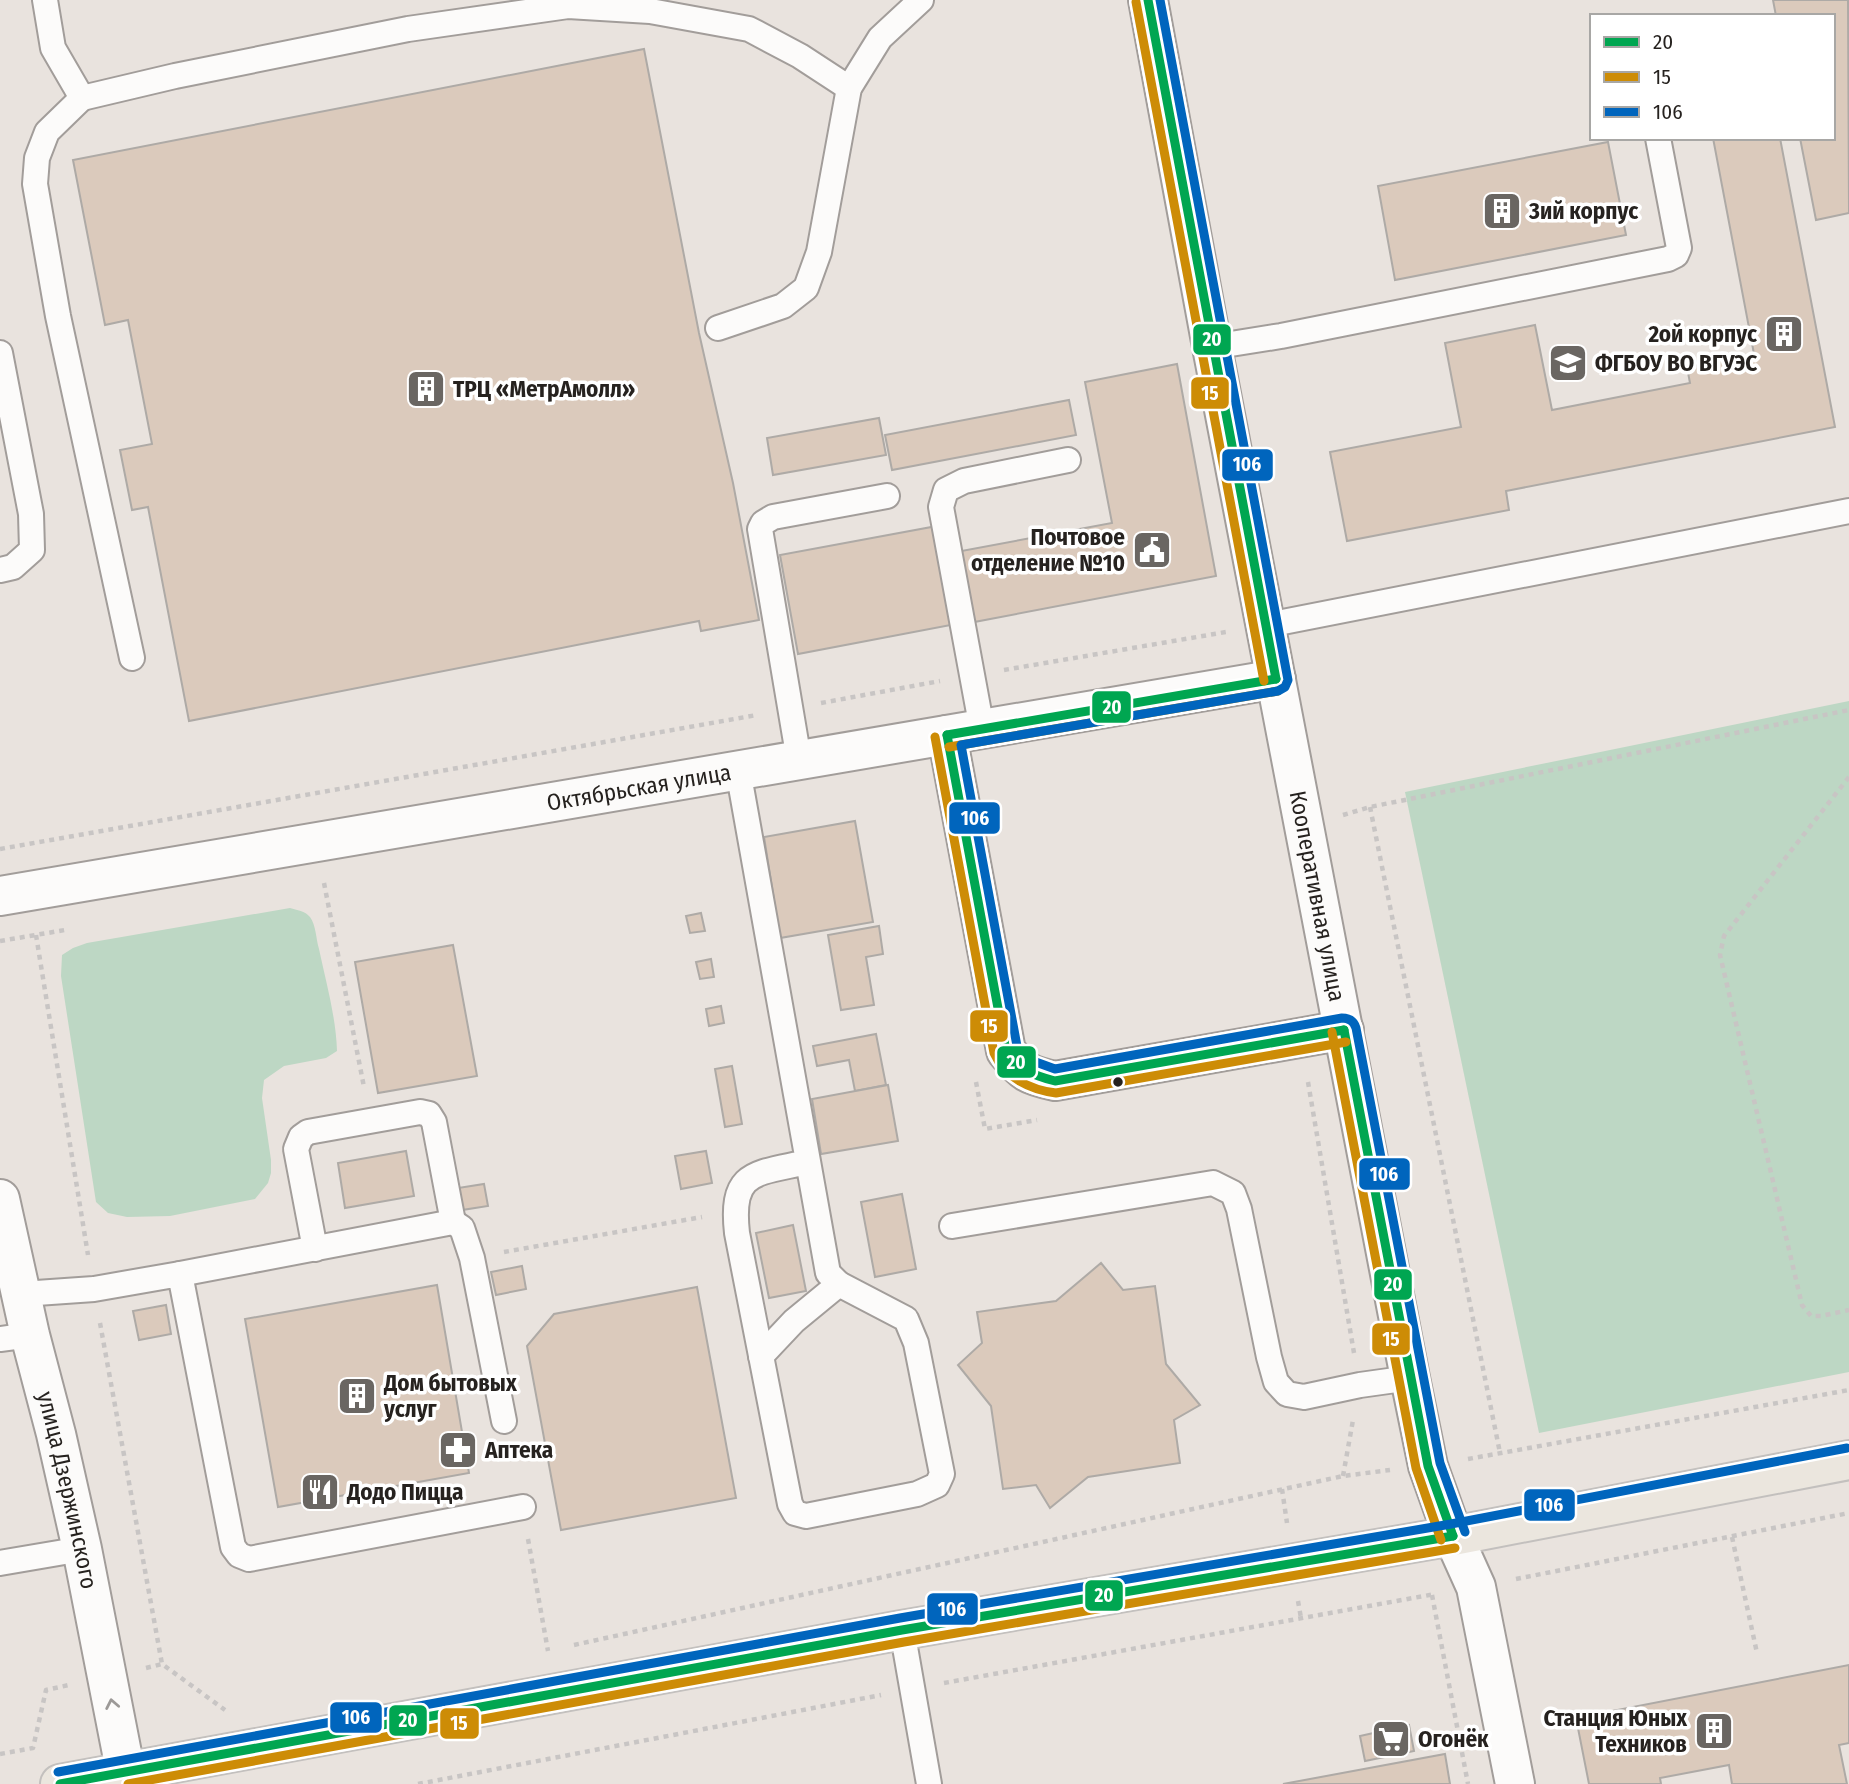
<svg xmlns="http://www.w3.org/2000/svg" width="1849" height="1784" viewBox="0 0 1849 1784" font-family="'Fira Sans Condensed',sans-serif">
<rect width="100%" height="100%" fill="#e9e3de"/>
<g fill="#bdd7c4">
<polygon points="1849,701 1849,1372 1539,1433 1405,792"/>
<path d="M290 908C297 910 305 911 310 917 316 925 316 939 319 949 326 982 336 1017 337 1051L326 1058 284 1066 264 1080 262 1098 271 1160V1173L268 1183 255 1199 170 1216 127 1217 108 1213 96 1202 61 976 62 955 73 948 87 943Z"/>
</g>
<g fill="#dbcabc" stroke="#aeaaa6" stroke-width="2">
<polygon points="1773,0 1848,0 1849,213 1816,220 1800,138 1833,138 1833,16 1776,16"/>
<polygon points="644,49 699,333 733,483 759,620 701,631 699,621 189,721 148,507 132,510 120,450 152,444 128,320 105,325 73,160"/>
<polygon points="1713,138 1780,138 1835,427 1506,491 1509,510 1347,541 1330,452 1461,427 1445,343 1535,325 1552,410 1690,383 1687,367 1754,354"/>
<polygon points="1608,142 1626,235 1395,280 1378,186"/>
<polygon points="1177,364 1216,576 969,623 956,552 1112,523 1085,382"/>
<polygon points="1069,400 1076,435 892,470 885,435"/>
<polygon points="879,418 886,455 773,475 767,438"/>
<polygon points="937,526 956,624 798,654 780,555"/>
<polygon points="855,821 873,922 780,938 764,837"/>
<polygon points="701,913 705,931 690,933 686,916"/>
<polygon points="879,926 883,954 866,957 874,1005 841,1010 828,935"/>
<polygon points="453,945 477,1076 378,1093 355,962"/>
<polygon points="711,959 714,977 700,979 696,962"/>
<polygon points="721,1006 724,1023 709,1026 706,1009"/>
<polygon points="876,1034 886,1085 855,1091 849,1060 817,1066 813,1046"/>
<polygon points="732,1066 742,1124 725,1127 715,1069"/>
<polygon points="888,1085 898,1141 821,1154 812,1099"/>
<polygon points="406,1151 414,1196 345,1208 338,1163"/>
<polygon points="706,1151 712,1183 681,1189 675,1156"/>
<polygon points="484,1184 488,1206 462,1210 458,1188"/>
<polygon points="902,1194 916,1269 875,1277 861,1202"/>
<polygon points="793,1225 806,1291 769,1298 756,1233"/>
<polygon points="1101,1263 1123,1290 1155,1286 1166,1364 1200,1405 1174,1420 1180,1463 1088,1477 1050,1508 1036,1485 1003,1489 991,1406 958,1365 982,1343 977,1312 1056,1301"/>
<polygon points="522,1266 526,1289 496,1295 491,1272"/>
<polygon points="437,1285 469,1473 278,1507 245,1319"/>
<polygon points="697,1287 736,1498 561,1530 527,1346 554,1314"/>
<polygon points="166,1305 171,1334 139,1340 133,1311"/>
<polygon points="1849,1665 1849,1743 1839,1745 1847,1784 1732,1784 1729,1765 1660,1778 1661,1784 1589,1784 1576,1718"/>
<polygon points="1409,1725 1414,1751 1365,1761 1360,1736"/>
<polygon points="1445,1754 1450,1784 1283,1784"/>
</g>
<g fill="none" stroke-linecap="round" stroke-linejoin="round">
<g stroke="#a29d9a" stroke-width="28">
<g id="service">
<polyline points="45,0 53,48 82,98 175,76 408,29 568,6 650,11 749,29 800,56 849,88"/>
<polyline points="82,98 47,132 37,158 35,184 58,316 132,658"/>
<polyline points="718,328 783,306 806,288 819,252 849,88 880,38 921,0"/>
<polyline points="1212,347 1281,336 1668,259 1676,255 1679,248 1658,138"/>
<polyline points="0,353 31,514 32,550 13,567 0,570"/>
<polyline points="1267,625 1849,511"/>
<polyline points="982,729 941,507 946,490 964,481 1068,460"/>
<polyline points="799,760 760,529 763,523 773,517 887,496"/>
<path d="M738 770 828 1273 839 1284 906 1319 916 1343 942 1474 937 1485 917 1494 806 1516 795 1513 790 1504 737 1233C730 1170 755 1174 807 1162"/>
<polyline points="952,1226 1213,1183 1233,1193 1239,1209 1269,1357 1276,1382 1287,1394 1304,1397 1360,1385 1410,1378"/>
<polyline points="315,1249 296,1149 301,1137 308,1132 420,1112 429,1114 434,1122 453,1222"/>
<polyline points="180,1274 453,1222 462,1228 472,1258 504,1421"/>
<polyline points="22,1294 94,1289 180,1274 233,1547 239,1555 249,1559 523,1507"/>
<polyline points="0,1339 30,1335"/>
<polyline points="761,1356 794,1321 839,1284"/>
<polyline points="0,1563 82,1549"/>
<polyline points="902,1630 929,1784"/>
</g>
</g>
<g stroke="#a29d9a" stroke-width="42">
<g id="minor">
<path d="M947 735 1006 1051C1024 1073 1028 1075 1055 1081L1344 1030"/>
<path id="s1" d="M0 896 1276 679"/>
</g>
</g>
<g stroke="#a29d9a" stroke-width="42">
<g id="secondary">
<path id="s2" d="M1148 0 1212 347 1410 1378 1428 1466 1453 1536 1476 1587 1515 1784"/>
<path id="s3" d="M0 1199 30 1335 56 1434 82 1549 128 1784"/>
</g>
</g>
<g stroke="#c3c0be" stroke-width="42">
<polyline id="primary" points="60,1784 902,1630 1453,1536 1849,1460"/>
</g>
<g stroke="#c8c5c4" stroke-width="4.5" stroke-dasharray="5 5" stroke-linecap="butt">
<polyline points="1004,670 1226,632"/>
<polyline points="821,703 940,681"/>
<polyline points="1849,777 1724,936 1720,955 1802,1305 1811,1316 1821,1316 1849,1310"/>
<polyline points="1370,807 1500,1453"/>
<polyline points="1343,815 1370,807 1849,710"/>
<polyline points="0,849 757,715"/>
<polyline points="324,883 364,1087"/>
<polyline points="36,935 88,1255"/>
<polyline points="0,941 65,930"/>
<polyline points="976,1082 985,1129 1037,1120"/>
<polyline points="1308,1082 1354,1353"/>
<polyline points="504,1252 702,1217"/>
<polyline points="100,1323 162,1664 225,1710"/>
<polyline points="1468,1459 1849,1390"/>
<polyline points="1343,1476 1353,1420"/>
<polyline points="1282,1489 1287,1523"/>
<polyline points="1732,1537 1757,1653"/>
<polyline points="528,1539 548,1651"/>
<polyline points="1516,1579 1849,1513"/>
<polyline points="1432,1595 1468,1784"/>
<polyline points="1298,1601 1301,1618"/>
<polyline points="574,1645 1343,1476 1390,1470"/>
<polyline points="146,1668 162,1664"/>
<polyline points="944,1683 1435,1594"/>
<polyline points="0,1754 33,1748 46,1690 69,1685"/>
<polyline points="418,1784 881,1695"/>
</g>
<use href="#service" stroke="#fcfbfa" stroke-width="24"/>
<use href="#minor" stroke="#fcfbfa" stroke-width="38"/>
<use href="#secondary" stroke="#fcfbfa" stroke-width="38"/>
<use href="#primary" stroke="#ebe6de" stroke-width="38"/>
<g stroke="#fff" stroke-width="14">
<g id="bus-1">
<polyline points="1148,0 1276,679"/>
<path d="M947 735 1006 1051C1022 1070 1031 1075 1055 1081L1344 1030"/>
<polyline points="947,735 1276,679"/>
<polyline points="1344,1030 1428,1466 1453,1536"/>
<polyline points="60,1784 902,1630 1453,1536"/>
</g>
</g>
<g stroke="#fff" stroke-width="14">
<g id="bus-2">
<polyline points="1136,2 1264,681"/>
<path d="M935 737 994 1053C1005 1078 1031 1090 1056 1093L1346 1042"/>
<polyline points="949,747 1278,691"/>
<polyline points="1332,1032 1416,1468 1441,1540"/>
<polyline points="128,1784 904,1642 1455,1548"/>
</g>
</g>
<g stroke="#fff" stroke-width="14">
<g id="bus-3">
<path d="M1160 0 1288 680 1285 687 1278 691 961 745 1017 1046 1033 1061 1055 1069 1342 1018C1349 1018 1354 1021 1356 1028L1440 1463 1465 1532"/>
<polyline points="58,1772 900,1618 1451,1524 1847,1448"/>
</g>
</g>
<use href="#bus-1" stroke="#00a651" stroke-width="9"/>
<use href="#bus-2" stroke="#cd8c06" stroke-width="9"/>
<use href="#bus-3" stroke="#0065bd" stroke-width="9"/>
</g>
<defs><path id="oneway-chevron" d="M-2-3.5L2.5 0L-2 3.5" fill="none" stroke-width="1.6" stroke-linecap="round" stroke-linejoin="round" transform="scale(1.75)"/></defs>
<use stroke="#9c9997" href="#oneway-chevron" transform="translate(112 1704) rotate(-101)"/>
<defs>
<g id="building-square" transform="scale(2.0125)"><rect x="-9" y="-9" width="18" height="18" rx="4" fill="#6a6662" stroke="#fff"/><path d="M-4-6H4V6H1V3H-1V6H-4ZM-2.5-4.3h1.7v1.8h-1.7ZM.8-4.3h1.7v1.8H.8ZM-2.5-1h1.7V.8h-1.7ZM.8-1h1.7V.8H.8Z" fill="#fff"/></g>
<g id="university-square" transform="scale(2.0125)"><rect x="-9" y="-9" width="18" height="18" rx="4" fill="#6a6662" stroke="#fff"/><path d="M0-5L7-2L0 1L-7-2ZM-4 1L0 2.5L4 1V4Q0 6-4 4Z" fill="#fff"/></g>
<g id="civic-square" transform="scale(2.0125)"><rect x="-9" y="-9" width="18" height="18" rx="4" fill="#6a6662" stroke="#fff"/><path d="M-.6-6.5H3V-4.5H.6V-3L4-1V1h2V6H-6V1h2V-1L-.6-3ZM-1.2 2.5V6h2.4V2.5Z" fill="#fff"/></g>
<g id="pharmacy-square" transform="scale(2.0125)"><rect x="-9" y="-9" width="18" height="18" rx="4" fill="#6a6662" stroke="#fff"/><path d="M-2-6h4v4h4v4h-4v4h-4v-4h-4v-4h4Z" fill="#fff"/></g>
<g id="restaurant-square" transform="scale(2.0125)"><rect x="-9" y="-9" width="18" height="18" rx="4" fill="#6a6662" stroke="#fff"/><path d="M-5-6h1v4h1v-4h1v4h1v-4h1v5L-1.5 .5V6h-2V.5L-5-1ZM5-6V6H3V1.5H1.5Q1.5-4 5-6Z" fill="#fff"/></g>
<g id="supermarket-square" transform="scale(2.0125)"><rect x="-9" y="-9" width="18" height="18" rx="4" fill="#6a6662" stroke="#fff"/><path d="M-6-5.5h2.5l.6 2H6L4.5 2H-2.5L-4.4-4H-6ZM-1.5 3.2a1.3 1.3 0 1 0 .1 0ZM3 3.2a1.3 1.3 0 1 0 .1 0Z" fill="#fff"/></g>
</defs>
<g fill-rule="evenodd">
<use href="#building-square" x="1502" y="211"/>
<use href="#building-square" x="1784" y="334"/>
<use href="#university-square" x="1568" y="363"/>
<use href="#building-square" x="426" y="389"/>
<use href="#civic-square" x="1152" y="550"/>
<use href="#building-square" x="357" y="1396"/>
<use href="#pharmacy-square" x="458" y="1450"/>
<use href="#restaurant-square" x="320" y="1492"/>
<use href="#building-square" x="1714" y="1731"/>
<use href="#supermarket-square" x="1391" y="1739"/>
</g>
<circle fill="#26221f" stroke="#fff" stroke-width="2.5" cx="1118" cy="1082" r="6"/>
<g text-anchor="middle" stroke-width="7" stroke-linejoin="round" paint-order="stroke">
<g font-size="23" font-weight="bold" fill="#26221f" stroke="#fff" text-anchor="start">
<text x="1529" y="219">3ий корпус</text>
<text x="1757" y="342" text-anchor="end">2ой корпус</text>
<text x="1595" y="371">ФГБОУ ВО ВГУЭС</text>
<text x="453" y="397">ТРЦ «МетрАмолл»</text>
<text x="1125" y="545" text-anchor="end">Почтовое<tspan x="1125" dy="26">отделение №10</tspan></text>
<text x="384" y="1391">Дом бытовых<tspan x="384" dy="26">услуг</tspan></text>
<text x="485" y="1458">Аптека</text>
<text x="347" y="1500">Додо Пицца</text>
<text x="1687" y="1726" text-anchor="end">Станция Юных<tspan x="1687" dy="26">Техников</tspan></text>
<text x="1418" y="1747">Огонёк</text>
</g>
<g font-size="23" fill="#26221f" stroke="#fff">
<text dy="8" stroke="none"><textPath href="#s1" startOffset="648">Октябрьская улица</textPath></text>
<text dy="8" stroke="none"><textPath href="#s2" startOffset="912">Кооперативная улица</textPath></text>
<text dy="8" stroke="none"><textPath href="#s3" startOffset="299">улица Дзержинского</textPath></text>
</g>
</g>
<g stroke="#fff" stroke-width="2.5">
<rect x="1192" y="323" width="40" height="33" rx="7" fill="#00a651"/>
<rect x="1190" y="376" width="40" height="34" rx="7" fill="#cd8c06"/>
<rect x="1221" y="448" width="53" height="34" rx="7" fill="#0065bd"/>
<rect x="1091" y="690" width="41" height="34" rx="7" fill="#00a651"/>
<rect x="948" y="801" width="53" height="34" rx="7" fill="#0065bd"/>
<rect x="969" y="1009" width="40" height="34" rx="7" fill="#cd8c06"/>
<rect x="996" y="1045" width="41" height="34" rx="7" fill="#00a651"/>
<rect x="1358" y="1157" width="53" height="34" rx="7" fill="#0065bd"/>
<rect x="1373" y="1268" width="40" height="33" rx="7" fill="#00a651"/>
<rect x="1371" y="1322" width="40" height="34" rx="7" fill="#cd8c06"/>
<rect x="1523" y="1488" width="53" height="34" rx="7" fill="#0065bd"/>
<rect x="1084" y="1579" width="40" height="33" rx="7" fill="#00a651"/>
<rect x="926" y="1592" width="53" height="34" rx="7" fill="#0065bd"/>
<rect x="329" y="1701" width="54" height="33" rx="7" fill="#0065bd"/>
<rect x="388" y="1704" width="40" height="33" rx="7" fill="#00a651"/>
<rect x="439" y="1707" width="41" height="33" rx="7" fill="#cd8c06"/>
</g>
<g font-size="19" text-anchor="middle" font-weight="bold" fill="#fff">
<text x="1212" y="346">20</text>
<text x="1210" y="400">15</text>
<text x="1247" y="471">106</text>
<text x="1112" y="714">20</text>
<text x="975" y="825">106</text>
<text x="989" y="1033">15</text>
<text x="1016" y="1069">20</text>
<text x="1384" y="1181">106</text>
<text x="1393" y="1291">20</text>
<text x="1391" y="1346">15</text>
<text x="1549" y="1512">106</text>
<text x="1104" y="1602">20</text>
<text x="952" y="1616">106</text>
<text x="356" y="1724">106</text>
<text x="408" y="1727">20</text>
<text x="459" y="1730">15</text>
</g>
<rect x="1590" y="14" width="245" height="126" fill="#ffffff" stroke="#a8a7a5" stroke-width="2"/>
<rect x="1604" y="37" width="35" height="10" fill="#00a651" stroke="#a8a7a5" stroke-width="2"/>
<text x="1653" y="49" font-size="21" fill="#26221f">20</text>
<rect x="1604" y="72" width="35" height="10" fill="#cd8c06" stroke="#a8a7a5" stroke-width="2"/>
<text x="1653" y="84" font-size="21" fill="#26221f">15</text>
<rect x="1604" y="107" width="35" height="10" fill="#0065bd" stroke="#a8a7a5" stroke-width="2"/>
<text x="1653" y="119" font-size="21" fill="#26221f">106</text>
</svg>
